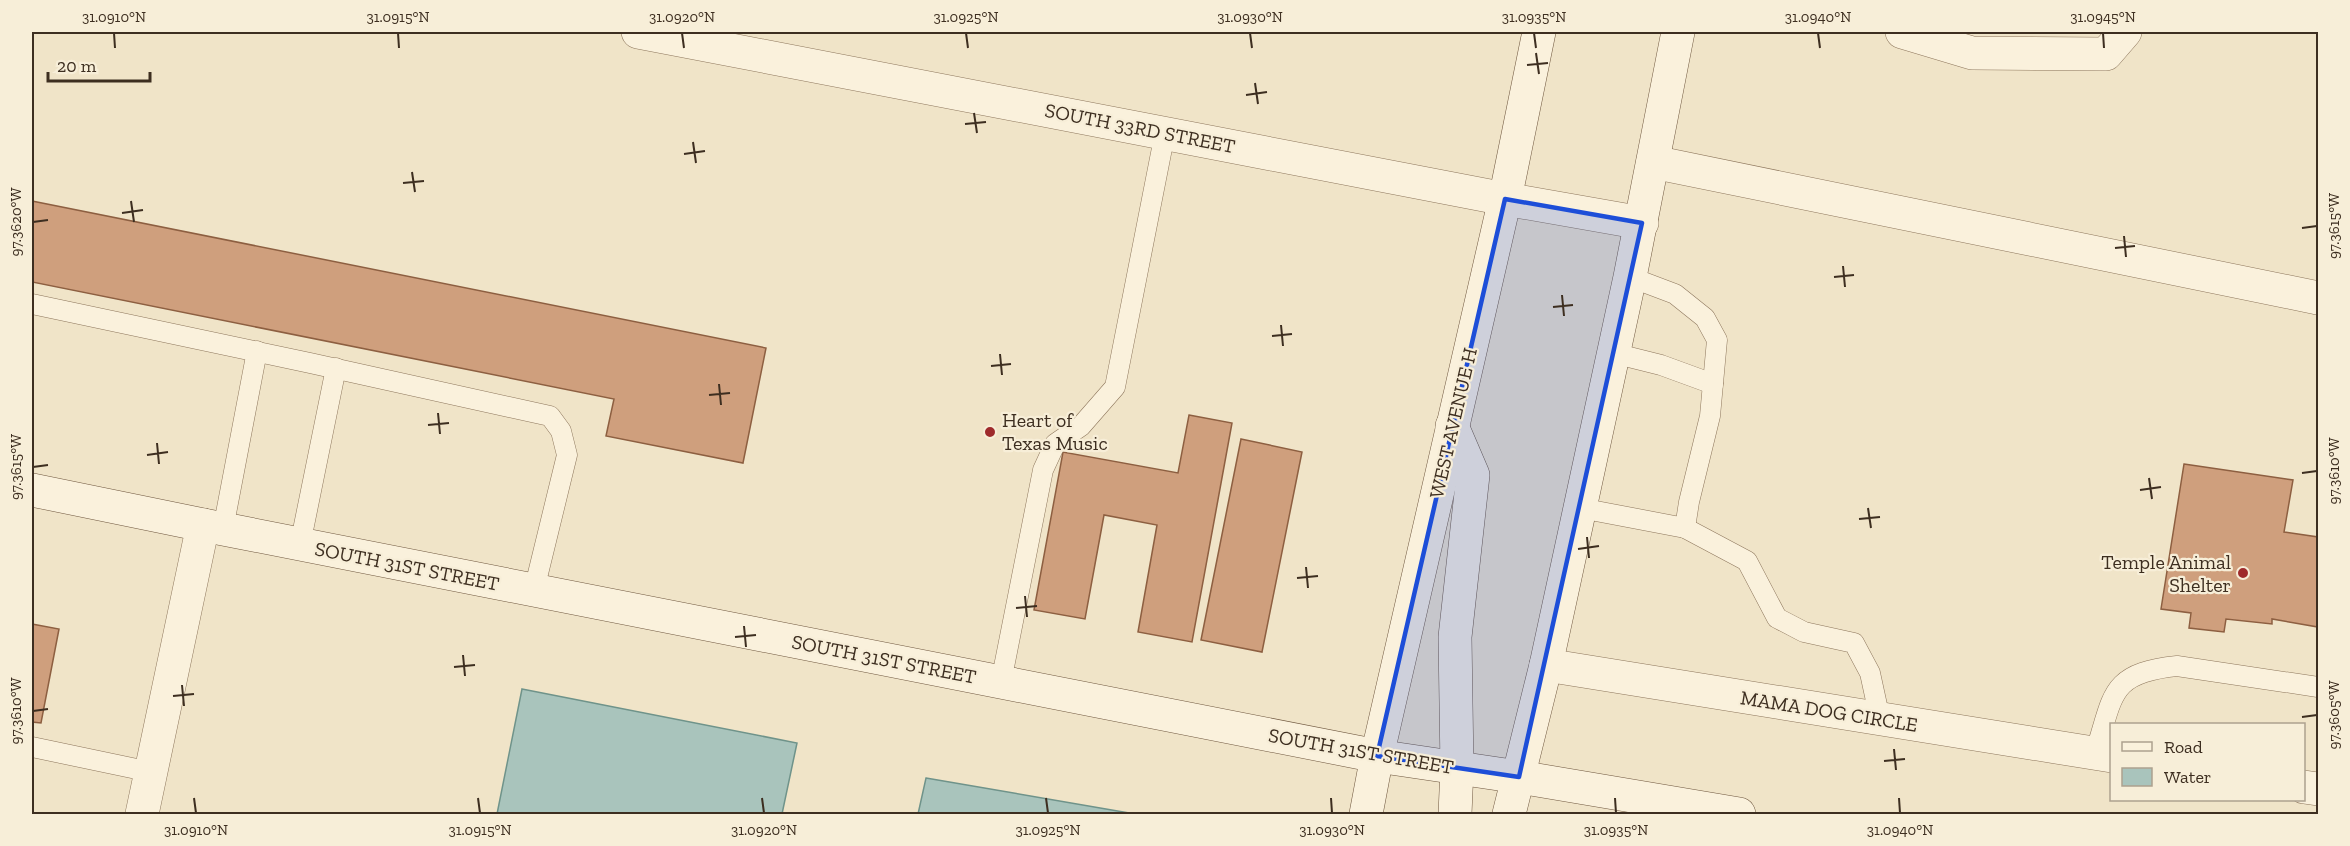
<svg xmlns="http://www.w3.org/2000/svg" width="2350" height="846" viewBox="0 0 2350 846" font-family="'Zilla Slab',serif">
<rect width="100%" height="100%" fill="#f0e4c8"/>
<g fill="#a9c4bc" stroke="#6f938a" stroke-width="1.5">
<polygon points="522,689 797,743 782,814 497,814"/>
<polygon points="926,778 1135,814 918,814"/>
</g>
<g fill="#cf9f7d" stroke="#8d5f41" stroke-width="1.5">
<polygon points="32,201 766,348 743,463 606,436 614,399 32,282"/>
<polygon points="1189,415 1232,423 1192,642 1138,632 1157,525 1104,515 1085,619 1034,610 1063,452 1178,473"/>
<polygon points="1241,439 1302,452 1262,652 1201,640"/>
<polygon points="2184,464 2293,480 2284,532 2318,537 2318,627 2272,619 2272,624 2226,619 2224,632 2189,628 2191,613 2161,609"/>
<polygon points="32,624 59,629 41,723 32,722"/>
</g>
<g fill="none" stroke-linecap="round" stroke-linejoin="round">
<g stroke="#8d765c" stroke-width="21">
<g id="service">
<polyline points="32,304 310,363 550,416 561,431 567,455 534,590"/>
<polyline points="1613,353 1661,365 1713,384"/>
<polyline points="1580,508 1685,528 1689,502 1710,416 1717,340 1705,318 1675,294 1630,277"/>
<polyline points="1685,528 1747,561 1777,618 1804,632 1854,643 1870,673 1880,719"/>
<polyline points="223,529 257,351"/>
<polyline points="300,545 336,368"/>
<polyline points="1001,682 1043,470 1055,444 1081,426 1115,387 1165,133"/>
<polyline points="32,747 151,772"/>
<path d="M2095 753C2114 696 2108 673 2177 666L2318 687"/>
</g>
</g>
<g stroke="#8d765c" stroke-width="34">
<g id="minor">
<polyline points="638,32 1505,199 1642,223"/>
<polyline points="1902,32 1972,53 2106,54 2125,32"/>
<polyline points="1653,162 2318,298"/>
<polyline points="1546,665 2112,756"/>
<polyline points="2304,787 2318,789"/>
<polyline points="142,814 203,525"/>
</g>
</g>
<g stroke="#6f573f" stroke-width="34">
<g id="secondary">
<polyline points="1452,426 1473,475 1455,637 1457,768 1455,814"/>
<polyline points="32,490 203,525 1377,756 1519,777 1739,814"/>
<polyline points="1366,814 1377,756 1505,199 1539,32"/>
<polyline points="1509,814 1546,665 1630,277 1678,32"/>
</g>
</g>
<use href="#service" stroke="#faf1dc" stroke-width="20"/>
<use href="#minor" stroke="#faf1dc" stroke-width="33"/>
<use href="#secondary" stroke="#faf1dc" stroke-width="33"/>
</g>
<path fill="#1d4ed8" fill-opacity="0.2" stroke="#1d4ed8" stroke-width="4.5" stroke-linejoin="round" d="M1505 199 1642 223 1519 777 1377 756Z"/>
<path fill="none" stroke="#3d2e20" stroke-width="2" d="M114 33 115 48M398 33 399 48M682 33 684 48M966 33 968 48M1250 33 1252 48M1534 33 1536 48M1818 33 1820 48M2103 33 2104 48M1536 53 1539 74M1527 65 1548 63M1255 83 1258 104M1246 95 1267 92M974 113 977 133M965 124 986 122M693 142 696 163M684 154 705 151M412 172 415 192M403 183 424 181M131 201 134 222M122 213 143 210M33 222 48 220M2302 228 2317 226M2124 236 2126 257M2115 248 2135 246M1843 266 1845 287M1834 277 1854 275M1562 295 1564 316M1553 307 1573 305M1281 325 1283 346M1272 336 1292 334M1000 354 1002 375M991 366 1011 364M719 384 721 405M709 395 730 393M438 413 440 434M428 425 449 423M157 443 159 464M147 455 168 452M33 467 48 465M2302 473 2317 471M2149 478 2152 499M2140 490 2161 487M1868 508 1871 528M1859 519 1880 517M1587 537 1589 558M1578 549 1599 546M1306 567 1308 588M1297 578 1318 576M1025 596 1027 617M1016 608 1037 606M744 626 746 647M735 637 756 635M463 655 465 676M454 667 475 665M182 685 184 706M173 696 194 694M33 711 48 709M2302 717 2317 715M1894 749 1896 770M1884 761 1905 759M194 798 196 813M478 798 480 813M762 798 764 813M1046 798 1048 813M1331 798 1332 813M1615 798 1616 813M1899 798 1900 813"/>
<g fill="#9e2a2b" stroke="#f7eed8" stroke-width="2">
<circle cx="990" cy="432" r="6"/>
<circle cx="2243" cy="573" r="6"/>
</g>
<g text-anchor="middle" stroke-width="4.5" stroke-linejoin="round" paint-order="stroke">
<g font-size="20" fill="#3d2e20" stroke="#f7eed8">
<text transform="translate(1140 128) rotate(11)" y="7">SOUTH 33RD STREET</text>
<text transform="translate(1453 423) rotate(-77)" y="7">WEST AVENUE H</text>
<text transform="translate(407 566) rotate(11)" y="7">SOUTH 31ST STREET</text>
<text transform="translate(884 659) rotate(11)" y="7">SOUTH 31ST STREET</text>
<text transform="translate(1829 711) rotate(9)" y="7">MAMA DOG CIRCLE</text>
<text transform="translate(1361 751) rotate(10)" y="7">SOUTH 31ST STREET</text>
</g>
<g font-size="20" fill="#3d2e20" stroke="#f7eed8" text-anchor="start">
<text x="1002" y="427">Heart of<tspan x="1002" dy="23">Texas Music</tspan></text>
<text x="2231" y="569" text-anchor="end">Temple Animal<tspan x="2231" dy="23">Shelter</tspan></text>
</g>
</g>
<rect width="2350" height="846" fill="none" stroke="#f7eed8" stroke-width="66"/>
<rect x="2110" y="723" width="195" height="78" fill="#f7eed8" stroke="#ada18e" stroke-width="1.5"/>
<rect x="2122" y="742" width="30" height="9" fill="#faf1dc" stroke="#ada18e" stroke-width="1.5"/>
<text x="2164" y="753" font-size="18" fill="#3d2e20">Road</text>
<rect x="2122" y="768" width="30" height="18" fill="#a9c4bc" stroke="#ada18e" stroke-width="1.5"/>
<text x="2164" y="783" font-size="18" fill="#3d2e20">Water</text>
<path d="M48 72v9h102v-9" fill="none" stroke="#3d2e20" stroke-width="3"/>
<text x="57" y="72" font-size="18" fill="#3d2e20" stroke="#f7eed8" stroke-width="4.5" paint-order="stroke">20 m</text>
<rect x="33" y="33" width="2284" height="780" fill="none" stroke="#3d2e20" stroke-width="2"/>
<g font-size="15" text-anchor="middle" fill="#3d2e20">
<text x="114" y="22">31.0910°N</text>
<text x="398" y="22">31.0915°N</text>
<text x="682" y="22">31.0920°N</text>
<text x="966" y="22">31.0925°N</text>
<text x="1250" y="22">31.0930°N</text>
<text x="1534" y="22">31.0935°N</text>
<text x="1818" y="22">31.0940°N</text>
<text x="2103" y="22">31.0945°N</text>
<text transform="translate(16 222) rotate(-90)" y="5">97.3620°W</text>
<text transform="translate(2334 226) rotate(-90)" y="5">97.3615°W</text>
<text transform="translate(16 467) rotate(-90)" y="5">97.3615°W</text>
<text transform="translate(2334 471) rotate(-90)" y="5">97.3610°W</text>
<text transform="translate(16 711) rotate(-90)" y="5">97.3610°W</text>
<text transform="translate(2334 715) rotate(-90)" y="5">97.3605°W</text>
<text x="196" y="835">31.0910°N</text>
<text x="480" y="835">31.0915°N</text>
<text x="764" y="835">31.0920°N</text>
<text x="1048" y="835">31.0925°N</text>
<text x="1332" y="835">31.0930°N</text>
<text x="1616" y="835">31.0935°N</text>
<text x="1900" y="835">31.0940°N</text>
</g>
</svg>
